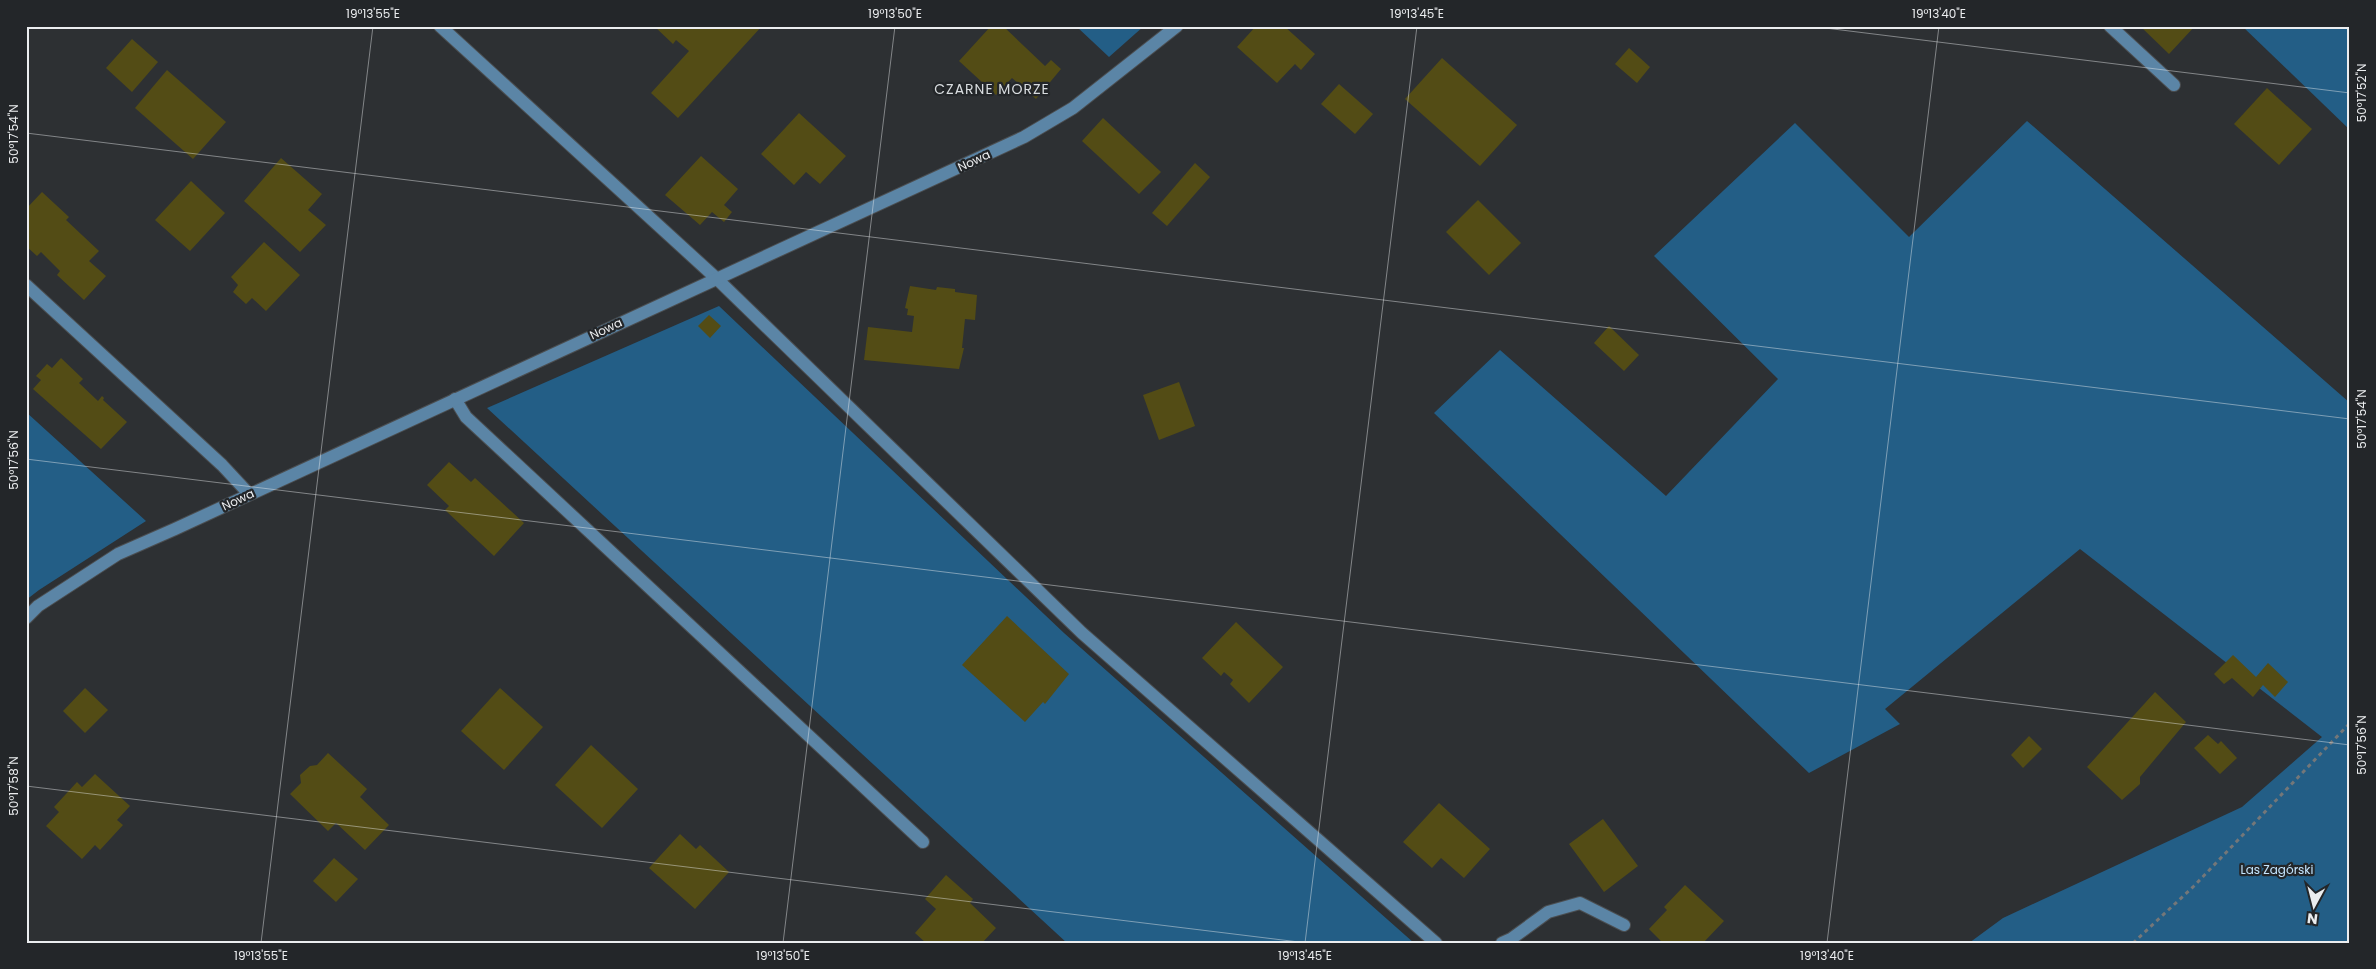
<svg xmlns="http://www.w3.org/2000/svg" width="2376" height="969" viewBox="0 0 2376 969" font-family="Poppins,sans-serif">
<rect width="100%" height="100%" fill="#2d3033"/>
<g fill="#235e86">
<polygon points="1076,26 1144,26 1109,57"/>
<polygon points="2242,26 2350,26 2350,130"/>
<polygon points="2027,121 2350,403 2350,943 1969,943 2003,918 2242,807 2322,737 2080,549 1885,709 1900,724 1809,773 1434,413 1500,350 1666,496 1778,379 1654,256 1795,123 1909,237"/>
<polygon points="719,306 1064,633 1414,943 1067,943 487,408"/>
<polygon points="26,412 146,521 39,590 26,600"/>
</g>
<g fill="#534c15">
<polygon points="654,26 762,26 678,118 651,93 689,51 676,40 673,44"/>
<polygon points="991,26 1003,26 1045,66 1051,60 1061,69 1036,99 1012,78 996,95 959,61"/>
<polygon points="1256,26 1284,26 1315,54 1301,70 1295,64 1277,83 1237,47"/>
<polygon points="2140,26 2195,26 2169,54"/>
<polygon points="132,39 158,62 132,92 106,68"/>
<polygon points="1629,48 1650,67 1637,83 1615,64"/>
<polygon points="1442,58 1517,125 1480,166 1405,99"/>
<polygon points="167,70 226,122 193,159 135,108"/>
<polygon points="1339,84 1373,114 1355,134 1321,104"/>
<polygon points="2267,88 2312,129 2279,165 2234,124"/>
<polygon points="799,113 846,156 820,184 806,172 794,185 761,154"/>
<polygon points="1103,118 1161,172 1139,194 1082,141"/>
<polygon points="701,156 738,189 724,205 732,212 724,222 712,212 700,225 665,195"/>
<polygon points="281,158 322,194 308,210 326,225 300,252 244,201"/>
<polygon points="1195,163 1210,177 1167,226 1152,213"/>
<polygon points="191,181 225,213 190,251 155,220"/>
<polygon points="42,192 69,217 66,220 99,251 89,261 106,276 84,300 57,275 60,271 41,252 37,256 26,246 26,209"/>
<polygon points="1478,200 1521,243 1489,275 1446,232"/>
<polygon points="264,242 300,275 266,311 252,298 246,304 233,292 238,285 231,277"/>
<polygon points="910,286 936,290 937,287 955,289 955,292 977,295 975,320 965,319 962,348 964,348 959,369 864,360 868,327 912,332 914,316 907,315 908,309 905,308"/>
<polygon points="709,315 721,326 710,338 698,326"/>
<polygon points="1609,326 1639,355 1624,371 1594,343"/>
<polygon points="61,358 83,379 79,383 98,401 102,396 104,398 103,400 127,422 101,449 33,389 41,380 36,376 47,364 52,368"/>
<polygon points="1179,382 1195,426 1159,440 1143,395"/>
<polygon points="449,462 471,482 475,478 524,523 494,556 445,510 449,506 427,485"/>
<polygon points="1007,616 1069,674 1045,704 1043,702 1025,722 962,665"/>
<polygon points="1236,622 1283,667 1249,703 1230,684 1233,680 1224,672 1221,676 1202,658"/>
<polygon points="2233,655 2256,677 2268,663 2288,682 2275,697 2263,685 2253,697 2232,678 2224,684 2214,674"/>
<polygon points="85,688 108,710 85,733 63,711"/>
<polygon points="500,688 543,727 504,770 461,731"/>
<polygon points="2155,692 2186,722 2140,777 2140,784 2122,800 2087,767"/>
<polygon points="2208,735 2218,744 2221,741 2237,758 2220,774 2194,748"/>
<polygon points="2029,736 2042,749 2023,768 2011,755"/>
<polygon points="591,745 638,789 602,828 555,785"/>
<polygon points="328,753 367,789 360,797 389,825 365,850 336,823 328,831 290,794 301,783 300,775 310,766 317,765"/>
<polygon points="95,774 130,806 117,820 123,825 100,850 95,845 82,859 46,826 59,812 54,807 77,782 82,787"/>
<polygon points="1439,803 1490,849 1464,878 1441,858 1432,868 1403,842"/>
<polygon points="1603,819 1638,866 1604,892 1569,844"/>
<polygon points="680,834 696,849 700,845 729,872 695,909 649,868"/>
<polygon points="334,858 358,879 336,902 313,881"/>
<polygon points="946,875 973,899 970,903 996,928 982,943 926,943 915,933 936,909 925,899"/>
<polygon points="1685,885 1724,921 1703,943 1659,943 1661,941 1649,929 1667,910 1664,907"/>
</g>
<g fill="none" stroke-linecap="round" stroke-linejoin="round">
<g stroke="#4b4e51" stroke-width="14">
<g id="minor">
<polyline points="440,26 716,278 1082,633 1436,943"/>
<polyline points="2110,26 2174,85"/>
<polyline points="26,285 222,465 249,494"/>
<polyline points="455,399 466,417 923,842"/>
<polyline points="26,618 38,606 118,554 175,529 1024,137 1073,108 1177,26"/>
<polyline points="1502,943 1511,939 1548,912 1580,903 1624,925"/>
</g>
</g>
<polyline stroke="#747779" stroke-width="3" stroke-dasharray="4 4" stroke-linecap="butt" points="2133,943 2194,886 2350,723"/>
<use href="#minor" stroke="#5b85a6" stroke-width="12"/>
</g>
<path fill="none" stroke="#ebedef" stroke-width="1" stroke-opacity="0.45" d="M1809 26 2350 93M26 133 2350 419M26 459 2350 745M26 786 1307 943M261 943 373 26M783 943 895 26M1305 943 1417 26M1827 943 1939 26M2349 943 2350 936"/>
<g text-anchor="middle" stroke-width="4.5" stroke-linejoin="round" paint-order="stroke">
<g font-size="12" fill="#ebedef" stroke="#232629">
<text transform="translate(974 161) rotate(-25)" y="4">Nowa</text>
<text transform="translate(606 329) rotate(-25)" y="4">Nowa</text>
<text transform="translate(238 500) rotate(-25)" y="4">Nowa</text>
</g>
<g font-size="12" fill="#c5e6ff" stroke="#232629">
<text x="2277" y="874">Las Zagórski</text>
</g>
<g font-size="14" letter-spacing="1" fill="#d8dcdf" stroke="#232629">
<text x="992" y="94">CZARNE MORZE</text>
</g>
</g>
<rect width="2376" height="969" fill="none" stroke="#232629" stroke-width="55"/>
<g transform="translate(2314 906) rotate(187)" stroke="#232629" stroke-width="4" paint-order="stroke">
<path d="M0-4L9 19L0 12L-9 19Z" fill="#ebedef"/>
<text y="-8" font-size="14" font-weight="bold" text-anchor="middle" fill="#ebedef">N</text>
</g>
<rect x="28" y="28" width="2320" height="914" fill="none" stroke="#ebedef" stroke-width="2"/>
<g font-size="12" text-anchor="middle" fill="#ebedef">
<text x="373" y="18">19°13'55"E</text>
<text x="895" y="18">19°13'50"E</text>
<text x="1417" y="18">19°13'45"E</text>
<text x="1939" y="18">19°13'40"E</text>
<text transform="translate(2362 93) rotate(-90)" y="4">50°17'52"N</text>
<text transform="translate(14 134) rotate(-90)" y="4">50°17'54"N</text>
<text transform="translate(2362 419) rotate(-90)" y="4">50°17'54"N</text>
<text transform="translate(14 460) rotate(-90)" y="4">50°17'56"N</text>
<text transform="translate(2362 745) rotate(-90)" y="4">50°17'56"N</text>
<text transform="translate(14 786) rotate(-90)" y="4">50°17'58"N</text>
<text x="261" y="960">19°13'55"E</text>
<text x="783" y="960">19°13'50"E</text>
<text x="1305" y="960">19°13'45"E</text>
<text x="1827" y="960">19°13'40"E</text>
</g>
</svg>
